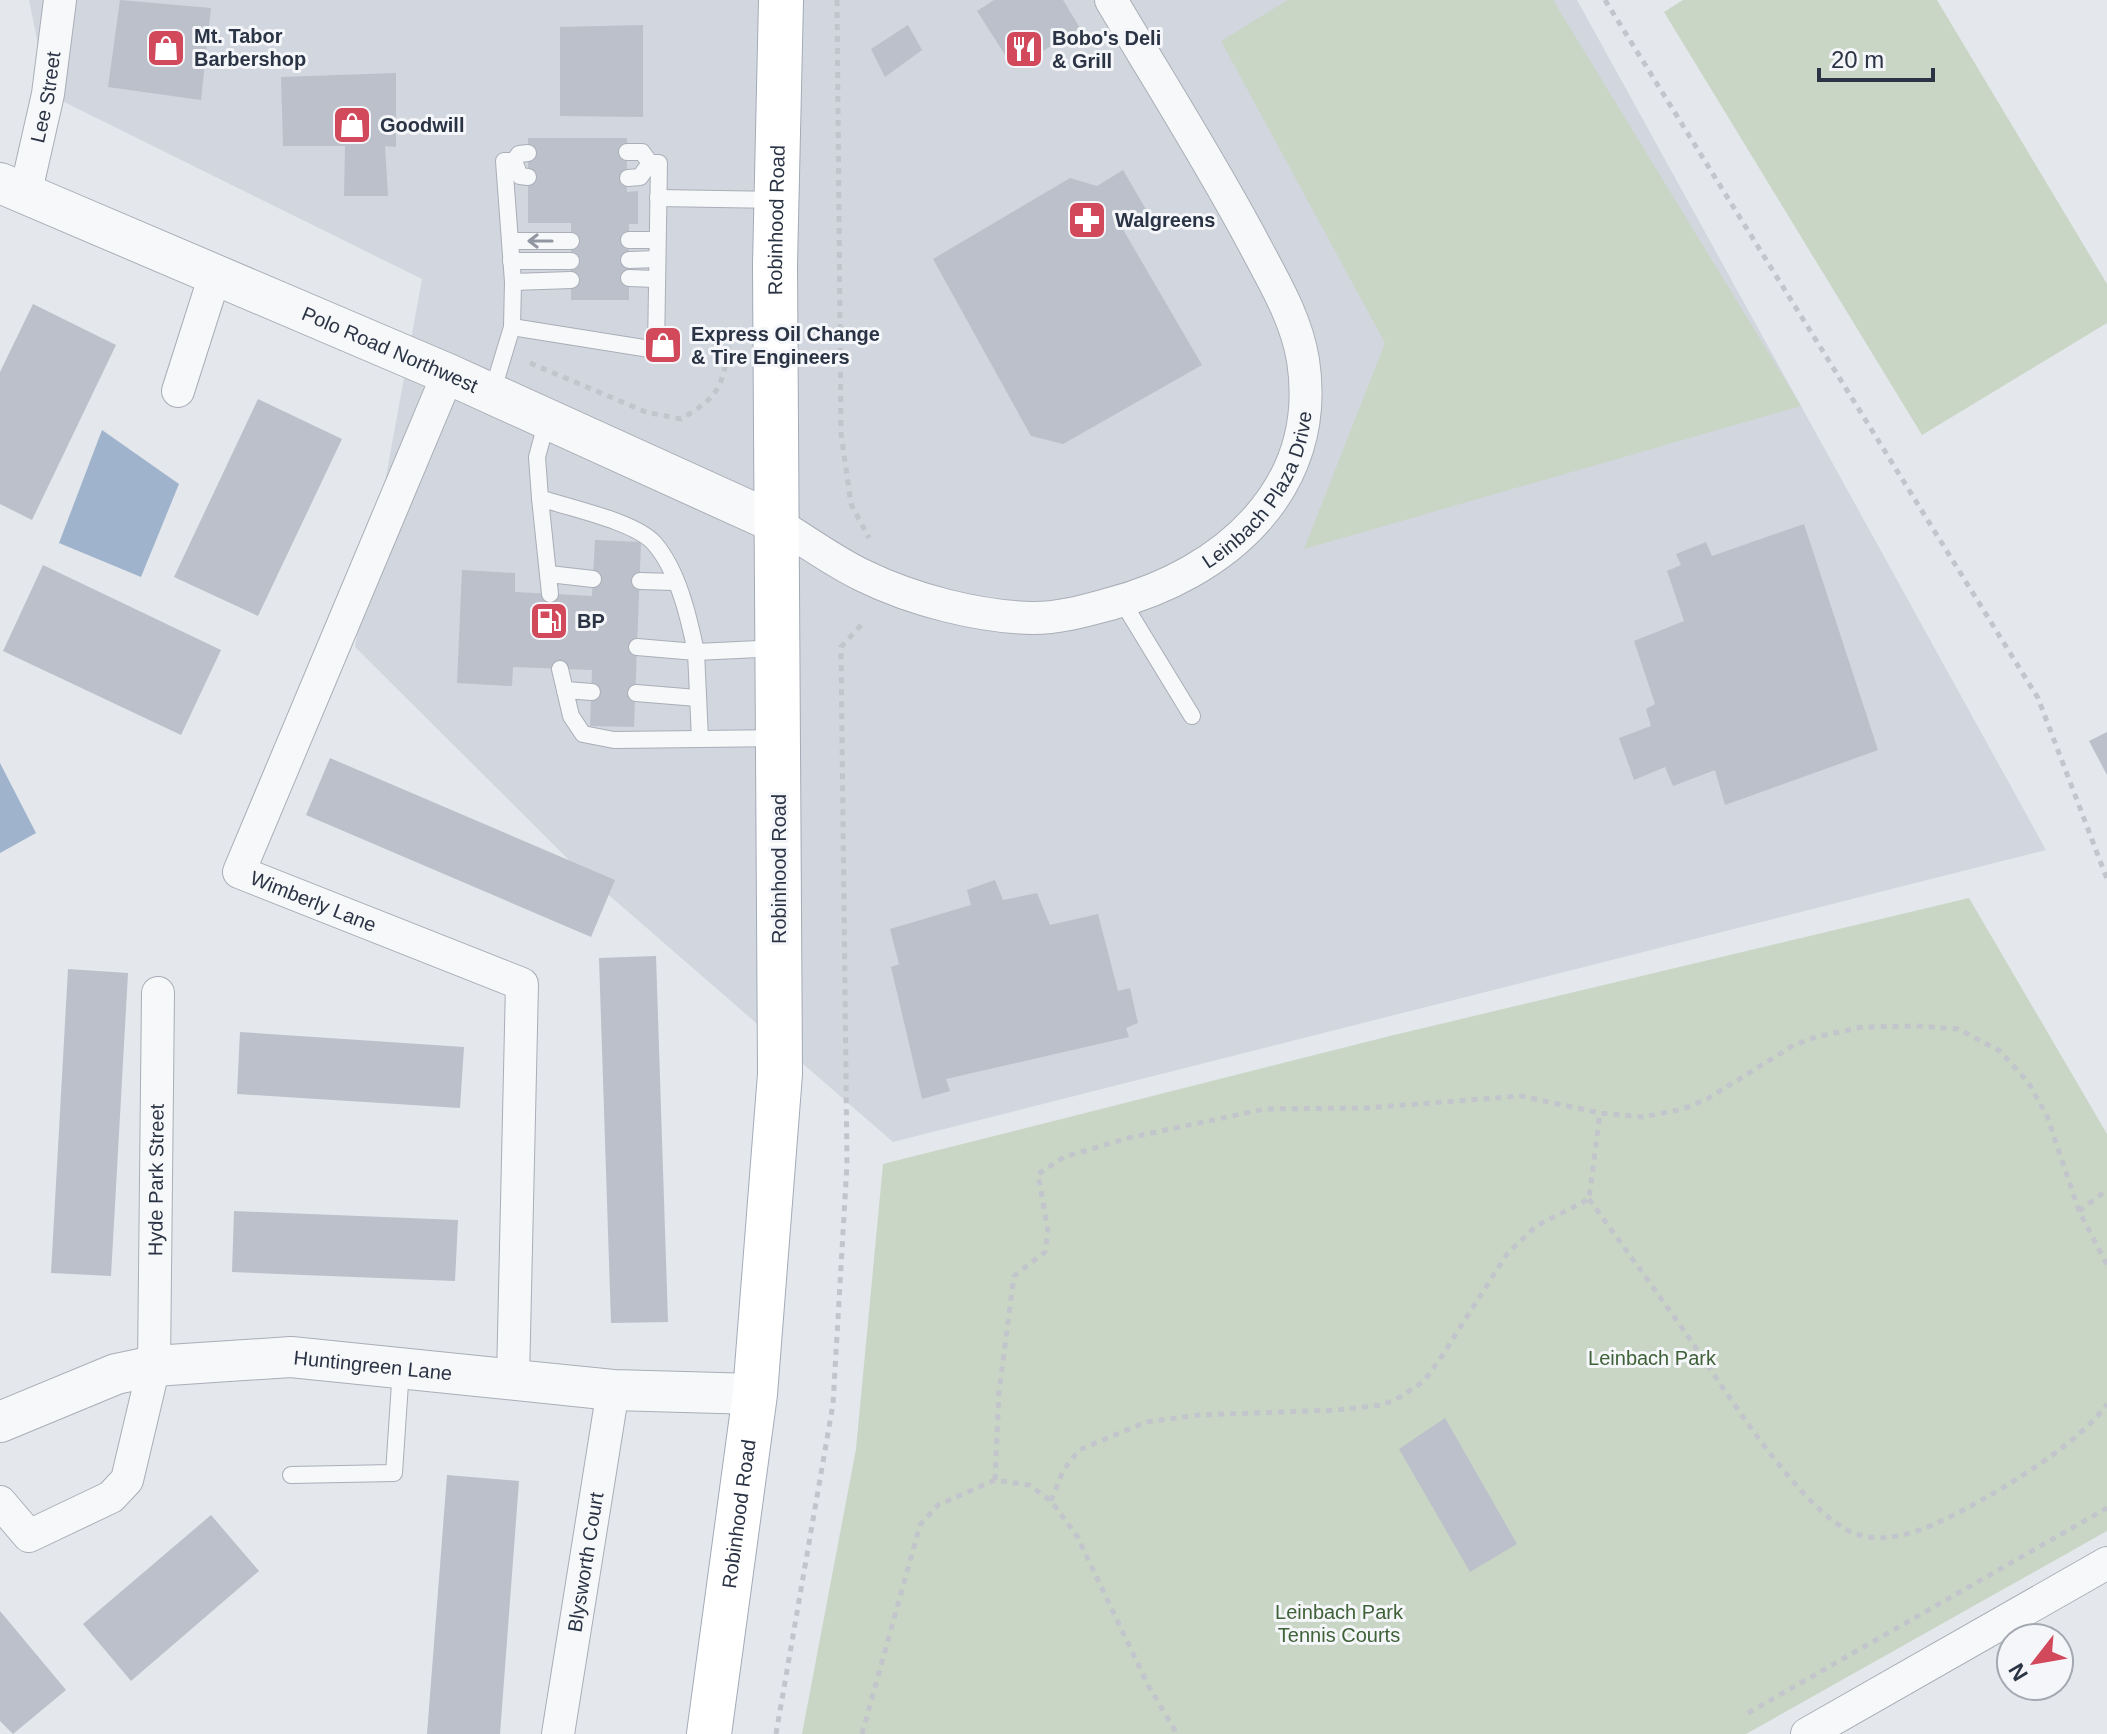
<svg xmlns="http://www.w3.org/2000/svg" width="2107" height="1734" viewBox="0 0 2107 1734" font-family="Helvetica,sans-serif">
<rect width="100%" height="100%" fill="#e4e7ec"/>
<polygon fill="#d2d6de" points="29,0 1577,0 2046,850 893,1142 572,863 355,647 422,279 48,94"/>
<g fill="#c9d6c5">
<polygon points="1288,0 1553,0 1801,406 1304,549 1385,343 1221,41"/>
<polygon points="1683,0 1937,0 2107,284 2107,323 1922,435 1664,12"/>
<polygon points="1969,898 2107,1134 2107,1531 1746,1734 802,1734 856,1449 883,1164 1390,1036"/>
</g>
<g fill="#9fb4cc">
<polygon points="102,430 179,484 141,577 59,543"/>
<polygon points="0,763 36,833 0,853"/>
</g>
<g fill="#bbc0ca">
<polygon points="120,0 211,8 201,100 108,87"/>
<polygon points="994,0 1063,0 1080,28 1014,69 977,11"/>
<polygon points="643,25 643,117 560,116 560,27"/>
<polygon points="908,25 922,50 885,77 871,49"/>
<polygon points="396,73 396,147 385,146 388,196 344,196 345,146 283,146 281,77"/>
<polygon points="528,138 627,138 627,192 638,191 638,224 629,224 629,300 571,300 571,223 528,223"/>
<polygon points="1123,170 1147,211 1121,226 1202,365 1063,444 1031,436 933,259 1070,178 1097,186"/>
<polygon points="33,304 116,345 32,520 0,504 0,372"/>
<polygon points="258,399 342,439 258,616 174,577"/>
<polygon points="1804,524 1878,750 1725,805 1715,770 1673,786 1665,767 1634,780 1619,738 1651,726 1646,709 1655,704 1634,641 1684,621 1667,571 1681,565 1676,554 1706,542 1712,556"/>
<polygon points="595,540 641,542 634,727 590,726 592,670 513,667 512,686 457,683 462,570 515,573 515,592 592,596"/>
<polygon points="43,565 221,650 181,735 3,651"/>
<polygon points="2107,732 2107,775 2089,741"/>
<polygon points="330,758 615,880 591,937 306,815"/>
<polygon points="995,880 1003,900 1037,893 1050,925 1098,914 1118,991 1130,988 1138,1023 1126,1028 1129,1037 946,1079 950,1091 922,1099 891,967 899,964 890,929 971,905 967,890"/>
<polygon points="656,956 668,1322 611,1323 599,958"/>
<polygon points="68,969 128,973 111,1276 51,1273"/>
<polygon points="240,1032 464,1047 460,1108 237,1094"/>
<polygon points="234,1211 458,1220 455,1281 232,1272"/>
<polygon points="1445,1418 1517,1544 1470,1572 1399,1449"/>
<polygon points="447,1475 519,1481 500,1734 427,1734"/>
<polygon points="211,1515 259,1571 131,1681 83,1624"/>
<polygon points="0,1611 66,1690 13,1734 0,1721"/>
</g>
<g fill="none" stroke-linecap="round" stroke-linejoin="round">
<g stroke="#a9aeb7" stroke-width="18">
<g id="service">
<polyline points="514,161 520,176 528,177"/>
<polyline points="628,178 640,177 650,163"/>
<polyline points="658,198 777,200"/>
<polyline points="629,240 657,240"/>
<polyline points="510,241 571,241"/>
<polyline points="629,260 657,259"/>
<polyline points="511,261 571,261"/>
<polyline points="629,278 656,279"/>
<polyline points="513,282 571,280"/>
<polyline points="512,327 656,350 659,163 650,163 642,152 627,152"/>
<polyline points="492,393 512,327 513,282 504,161 514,161 519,154 528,153"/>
<path d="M547 420 537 457 540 498C569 508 634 521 654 543 678 570 689 618 696 652L637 647"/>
<polyline points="540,498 550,594"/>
<polyline points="549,574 593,579"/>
<polyline points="640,581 674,582"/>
<polyline points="1122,601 1192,716"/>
<polyline points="560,669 571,716 583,734 614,740 700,739"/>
<polyline points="565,690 592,692"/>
<polyline points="636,693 697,698"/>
<polyline points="776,738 700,739 696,652 778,648"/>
<polyline points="291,1475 394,1473 401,1368"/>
</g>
</g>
<g stroke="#a9aeb7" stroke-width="34">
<g id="minor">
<path id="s1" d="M26 191 48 94 60 0"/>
<path id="s2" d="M448 374 239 872 522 984 513 1379"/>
<polyline points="178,391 215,275"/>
<path id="s3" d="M776 523C805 540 834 562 864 576 913 600 979 617 1033 618 1060 618 1084 611 1110 604 1224 574 1323 489 1303 360 1296 318 1274 282 1254 244 1210 161 1159 81 1111 0"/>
<path id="s4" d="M0 1502 29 1536 111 1497 127 1480 154 1366 158 993"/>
<path id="s5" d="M558 1734 613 1390"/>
<polyline points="1807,1734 2107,1563"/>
</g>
</g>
<g stroke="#a9aeb7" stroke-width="42">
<g id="tertiary">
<path id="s6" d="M0 183 448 374 776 523"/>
<path id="s7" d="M0 1422 116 1374 154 1366 291 1357 613 1390 755 1394"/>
</g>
</g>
<g stroke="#a3abb8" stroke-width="46">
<g id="primary">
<path id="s8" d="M709 1734 755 1394 780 1074 775 265 781 0"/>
</g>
</g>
<g stroke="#c2c5cb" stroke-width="5" stroke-dasharray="6 6" stroke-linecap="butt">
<polyline points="837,0 841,433 851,504 869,538"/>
<polyline points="1605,0 2038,698 2107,879"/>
<path d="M530 363 646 412 681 419C718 397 722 389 729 346"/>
<path d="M1589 1199C1621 1243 1653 1287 1685 1332 1720 1382 1802 1515 1856 1534 1898 1549 1952 1516 1987 1497 2025 1475 2082 1439 2107 1404"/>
<polyline points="2079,1211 2107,1190"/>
<polyline points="995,1480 999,1392 1014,1276 1045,1252 1048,1231 1038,1174 1064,1157 1128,1138 1265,1109 1365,1108 1521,1096 1600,1113 1643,1117 1683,1109 1707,1099 1794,1045 1816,1037 1863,1027 1918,1026 1958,1029 2000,1051 2028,1082 2047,1116 2079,1211 2107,1265"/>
<polyline points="1051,1501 1063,1471 1079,1450 1146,1422 1199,1415 1337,1410 1382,1405 1400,1397 1424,1381 1440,1359 1507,1254 1536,1226 1589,1199 1600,1113"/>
<polyline points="1748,1713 2107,1508"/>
<polyline points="776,1734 833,1404 847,1164 841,647 863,623"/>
<polyline points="862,1734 920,1525 938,1505 995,1480 1029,1485 1051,1501 1077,1536 1148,1685 1177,1734"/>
</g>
<use href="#service" stroke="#f7f8fa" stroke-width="16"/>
<use href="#minor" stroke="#f7f8fa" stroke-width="32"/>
<use href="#tertiary" stroke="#f7f8fa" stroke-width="40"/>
<use href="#primary" stroke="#fff" stroke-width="44"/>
</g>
<defs><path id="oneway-shaft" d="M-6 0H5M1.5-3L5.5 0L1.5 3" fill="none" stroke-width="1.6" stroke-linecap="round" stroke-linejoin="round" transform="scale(2)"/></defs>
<use stroke="#9196a0" href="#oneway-shaft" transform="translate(540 241) rotate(180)"/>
<defs>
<g id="shop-square" transform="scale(2)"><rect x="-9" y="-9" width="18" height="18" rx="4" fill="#d1495b" stroke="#f4f6f9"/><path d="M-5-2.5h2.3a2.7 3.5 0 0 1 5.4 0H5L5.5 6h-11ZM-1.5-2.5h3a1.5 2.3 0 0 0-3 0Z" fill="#fff"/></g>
<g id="restaurant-square" transform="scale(2)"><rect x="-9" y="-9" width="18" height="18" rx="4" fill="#d1495b" stroke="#f4f6f9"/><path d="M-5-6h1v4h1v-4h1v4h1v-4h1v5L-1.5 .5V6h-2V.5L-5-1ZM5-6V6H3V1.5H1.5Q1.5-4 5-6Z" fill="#fff"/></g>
<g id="pharmacy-square" transform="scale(2)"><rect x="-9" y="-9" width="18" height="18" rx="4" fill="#d1495b" stroke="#f4f6f9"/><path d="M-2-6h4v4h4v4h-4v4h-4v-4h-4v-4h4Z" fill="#fff"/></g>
<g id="fuel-square" transform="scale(2)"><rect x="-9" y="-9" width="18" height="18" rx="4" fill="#d1495b" stroke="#f4f6f9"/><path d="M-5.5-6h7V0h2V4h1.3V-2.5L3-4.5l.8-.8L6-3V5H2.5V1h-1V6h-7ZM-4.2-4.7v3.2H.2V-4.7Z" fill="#fff"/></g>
</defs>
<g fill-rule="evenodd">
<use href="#shop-square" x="166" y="48"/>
<use href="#restaurant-square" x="1024" y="49"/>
<use href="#shop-square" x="352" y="125"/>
<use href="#pharmacy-square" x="1087" y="220"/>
<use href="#shop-square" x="663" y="345"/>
<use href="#fuel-square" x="549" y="621"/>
</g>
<g text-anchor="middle" stroke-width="6" stroke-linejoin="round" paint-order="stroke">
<g font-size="20" font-weight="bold" fill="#2b3445" stroke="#f4f6f9" text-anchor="start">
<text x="194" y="43">Mt. Tabor<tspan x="194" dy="23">Barbershop</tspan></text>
<text x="1052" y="45">Bobo's Deli<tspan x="1052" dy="23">&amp; Grill</tspan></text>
<text x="380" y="132">Goodwill</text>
<text x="1115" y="227">Walgreens</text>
<text x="691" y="341">Express Oil Change<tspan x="691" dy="23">&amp; Tire Engineers</tspan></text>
<text x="577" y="628">BP</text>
</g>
<g font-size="20" fill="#2b3445" stroke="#f4f6f9">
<text dy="7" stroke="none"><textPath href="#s1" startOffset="96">Lee Street</textPath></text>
<text dy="7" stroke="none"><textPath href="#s8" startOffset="1518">Robinhood Road</textPath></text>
<text dy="7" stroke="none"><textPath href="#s6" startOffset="424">Polo Road Northwest</textPath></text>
<text dy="7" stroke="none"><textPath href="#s3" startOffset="554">Leinbach Plaza Drive</textPath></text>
<text transform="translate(779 869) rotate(-90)" y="7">Robinhood Road</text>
<text dy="7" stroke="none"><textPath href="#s2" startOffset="620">Wimberly Lane</textPath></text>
<text dy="7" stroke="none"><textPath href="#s4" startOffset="462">Hyde Park Street</textPath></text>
<text dy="7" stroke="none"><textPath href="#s7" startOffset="384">Huntingreen Lane</textPath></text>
<text dy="7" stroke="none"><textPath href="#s8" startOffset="222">Robinhood Road</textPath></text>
<text dy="7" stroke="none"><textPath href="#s5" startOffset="174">Blysworth Court</textPath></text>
</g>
<g font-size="20" fill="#3f6138" stroke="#f4f6f9">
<text x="1652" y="1365">Leinbach Park</text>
<text x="1339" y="1619">Leinbach Park<tspan x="1339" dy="23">Tennis Courts</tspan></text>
</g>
</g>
<g transform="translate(2035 1662) rotate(239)"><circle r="38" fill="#f4f6f9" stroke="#a4a8b1" stroke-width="2"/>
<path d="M0-6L14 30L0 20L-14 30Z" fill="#d1495b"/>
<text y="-12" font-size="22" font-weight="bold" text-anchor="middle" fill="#2b3445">N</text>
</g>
<path d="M1819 68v12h114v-12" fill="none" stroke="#2b3445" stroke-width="4"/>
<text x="1831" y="68" font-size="24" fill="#2b3445" stroke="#f4f6f9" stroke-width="6" paint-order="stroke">20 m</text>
</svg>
